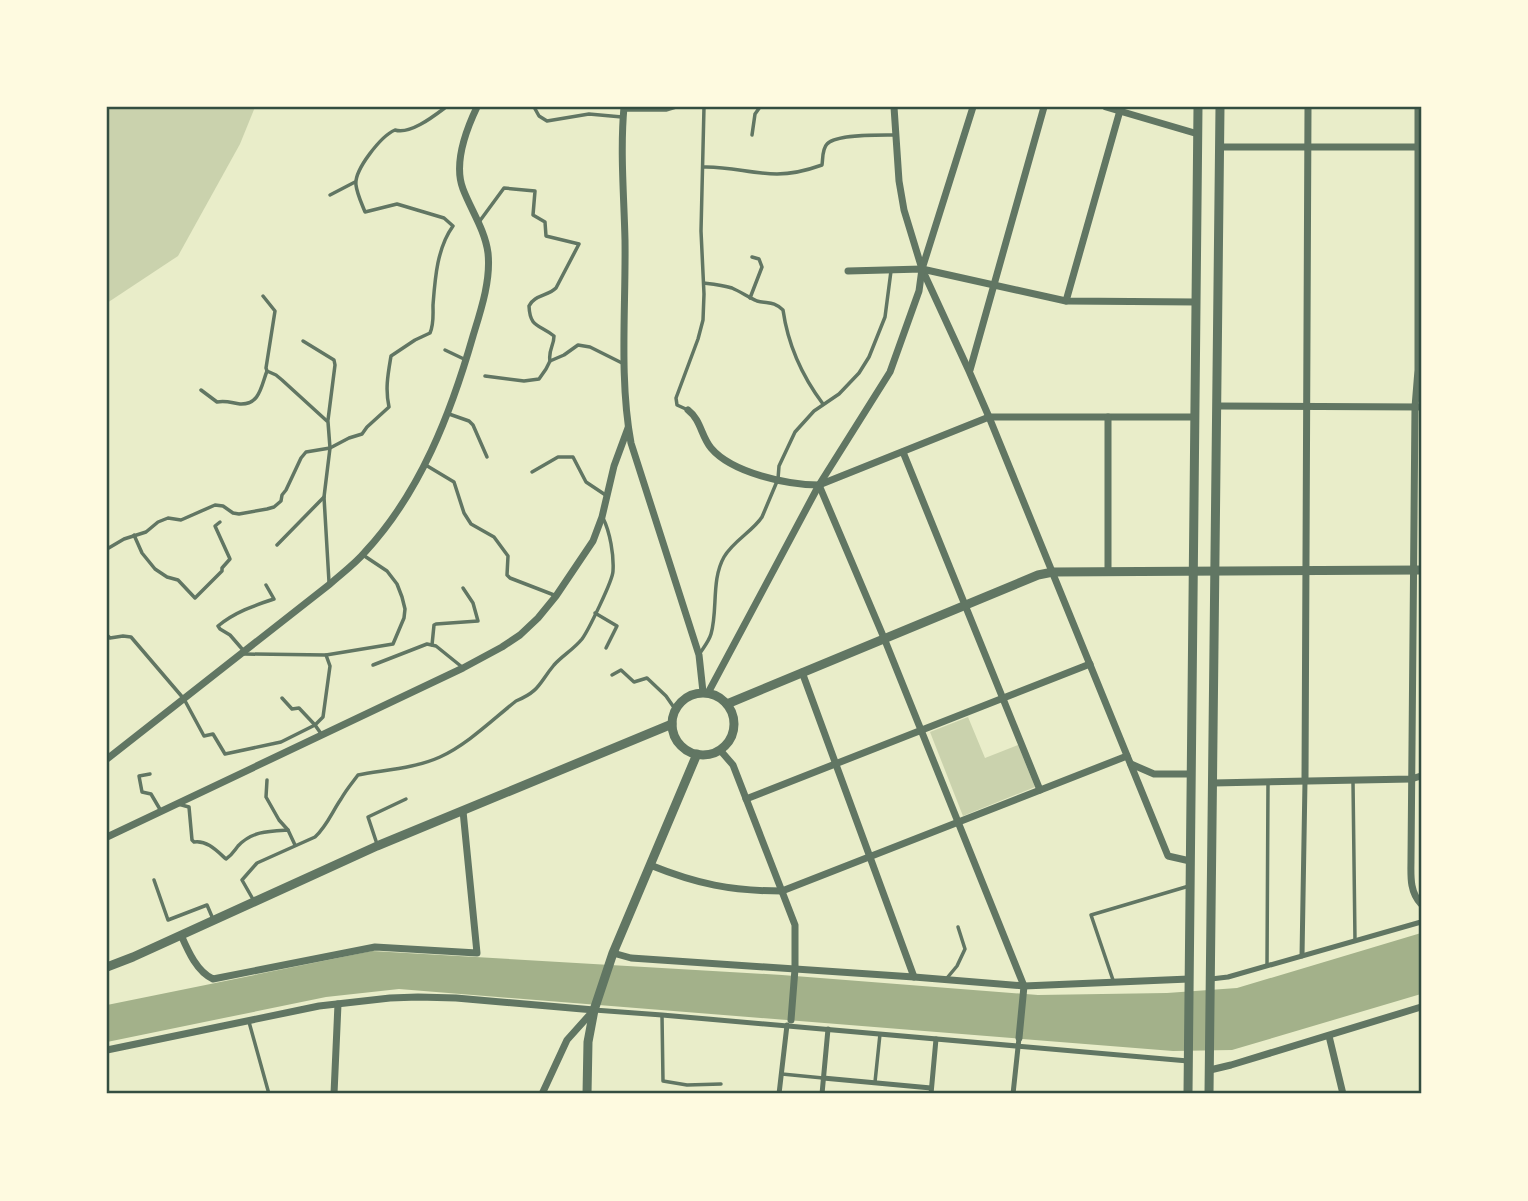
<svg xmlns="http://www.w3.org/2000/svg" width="1528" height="1201" viewBox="0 0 1528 1201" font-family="Raleway,sans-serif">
<rect width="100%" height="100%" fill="#e9edc9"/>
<g fill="#cad2ad">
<polygon points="107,107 255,107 240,144 178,256 107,303"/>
<polygon points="968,717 985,758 1018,745 1035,787 963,816 930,732"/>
</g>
<polygon fill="#a3b18a" points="1421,933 1421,994 1232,1050 1173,1051 399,989 326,997 107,1042 107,1005 372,951 782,975 1038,995 1167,993 1237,988"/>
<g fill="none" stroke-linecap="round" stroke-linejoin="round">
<g stroke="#617663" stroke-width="3.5">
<polyline points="534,107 539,116 547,121 589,114 622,117"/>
<polyline points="624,110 666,110 676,107"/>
<polyline points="752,135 755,114 760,107"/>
<path d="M703 167C729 166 752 174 777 174 792 174 808 170 822 165 823 159 822 149 827 144 836 134 880 135 894 135"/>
<polyline points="330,195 355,182"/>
<path d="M479 222 504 188 535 191 533 215 545 222 546 236 579 244 556 288C548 296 534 295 529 306 530 328 539 324 554 336 554 346 548 350 550 361"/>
<path d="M704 283C713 284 723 285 732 288 741 292 748 297 757 301 769 304 773 301 783 310 788 345 802 376 823 404"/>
<polyline points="263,296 275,311 266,368 267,371 276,375 282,380 328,422 330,448 324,497 329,582"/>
<polyline points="750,298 762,267 759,259 752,257"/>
<polyline points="303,341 334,360 335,365 328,420"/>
<polyline points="445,350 466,360"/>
<polyline points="485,376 524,381 539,379 546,369 550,361 564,355 578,345 590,347 624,364"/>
<path d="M201 390 217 402C226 400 232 403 240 404 260 405 261 386 267 371"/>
<polyline points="688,410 677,405 676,398 698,339 703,320 704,294 701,231 704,107"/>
<polyline points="449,414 469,421 473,425 487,457"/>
<polyline points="424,464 454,482 464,513 471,524 494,537 508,556 507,575 510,578 554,595"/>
<polyline points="532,472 558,457 573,457 586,482 607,496"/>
<polyline points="134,535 142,553 155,569 167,577 178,580 195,598 222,571 222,568 230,559 215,526 220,522"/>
<polyline points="277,545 324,497"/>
<path d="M107 549 124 539 146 532 158 522 168 518 181 520 215 505 223 506 233 513 239 514 267 509 274 507 281 501 282 495 286 490 301 458 306 452 330 448 349 438 362 434 367 427 389 407C385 389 388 374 391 356L415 340 430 333C434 324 433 315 433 305 435 279 437 248 453 226L444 218 397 204 365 212C362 204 357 194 356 185 354 170 381 136 395 130 410 135 434 116 446 107"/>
<polyline points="595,613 617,626 606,648"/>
<polyline points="107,635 110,638 123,636 131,637 184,699 204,736 213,734 225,754 281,742 315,725 322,735"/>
<polyline points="432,645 434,625 436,624 478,621 473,603 463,588"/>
<path d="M243 650 230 635 220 629 218 626C235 612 253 606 274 599L266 585"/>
<path d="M700 653C704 647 709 641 711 634 718 610 711 580 724 557 733 541 753 531 762 517L778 479 779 466 795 432 814 411 839 394 859 373 869 357 885 317 891 271"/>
<polyline points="244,654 326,655 330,666 323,717 315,725 299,708 292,709 282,698"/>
<polyline points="326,655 393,644 404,618 405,609 402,597 397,584 387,571 363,555"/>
<polyline points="373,665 427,644 436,646 462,667"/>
<polyline points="612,675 621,670 634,682 647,678 666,696 675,709"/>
<polyline points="150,774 139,776 142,792 151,794 161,811"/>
<polyline points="267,780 266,797 279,820 288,830"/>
<polyline points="1353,782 1355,941"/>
<path d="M178 804 189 807 192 840 194 842C207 840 217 851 226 859 232 855 234 851 238 846 252 831 269 831 288 830L295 845"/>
<polyline points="377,844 368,817 406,799"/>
<polyline points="154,880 168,920 207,905 213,919"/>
<path d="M254 901 242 880 257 863 315 837C327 826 332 812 341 799 346 790 352 783 358 775 384 770 416 768 440 757 468 744 492 720 516 701 540 691 539 683 554 665 562 656 574 649 582 639 588 631 613 580 613 571 614 555 610 532 603 518"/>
<polyline points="1267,966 1268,783"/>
<polyline points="947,978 957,966 965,949 958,927"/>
<polyline points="1113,980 1091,915 1189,886"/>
<polyline points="662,1015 663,1081 687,1085 721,1084"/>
<polyline points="249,1022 269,1094"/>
<polyline points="782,1074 823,1078"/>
<polyline points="875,1082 880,1034"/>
</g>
<g stroke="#617663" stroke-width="5">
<polyline points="1302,956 1305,781"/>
<polyline points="1211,979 1228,977 1421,922"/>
<polyline points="594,1010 662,1015 1188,1061"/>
<polyline points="823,1078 931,1088"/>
<polyline points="779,1094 787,1025"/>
<polyline points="822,1094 828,1029"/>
<polyline points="931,1094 936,1039"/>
<polyline points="1013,1094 1019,1038"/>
</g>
<g stroke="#617663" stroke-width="7">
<path d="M624 107C620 151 624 196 625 240 626 307 619 378 631 443L699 655 703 692"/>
<polyline points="894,107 899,181 904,210 922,269 969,371 989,417 1168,856 1190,861"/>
<polyline points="1106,107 1198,134"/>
<path d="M1418 107V370L1415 407 1411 859C1411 875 1409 891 1421 904"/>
<polyline points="1220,147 1418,147"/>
<polyline points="848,271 922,269 1066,301 1196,302"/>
<polyline points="1066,301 1121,107"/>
<polyline points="970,370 1044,107"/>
<polyline points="1217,406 1421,407"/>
<path d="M688 410C701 420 701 436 711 448 732 473 788 485 819 485L989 417H1195"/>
<polyline points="903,452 1040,790"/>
<polyline points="819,485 884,638 1024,986 1019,1038"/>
<polyline points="1108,572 1108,417"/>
<polyline points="802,672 914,977"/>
<polyline points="708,693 819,485 890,372 919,291 922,269 973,107"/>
<polyline points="720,750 733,765 795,925 795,969 791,1020"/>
<path d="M107 759 330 584C341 574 355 564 365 552 420 493 451 413 473 336 481 310 491 280 488 253 485 230 471 210 463 189 453 163 466 130 477 107"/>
<polyline points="1131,764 1154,774 1191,774"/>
<polyline points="1305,781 1308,107"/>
<polyline points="1213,783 1411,779 1421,776"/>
<polyline points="746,799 1090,664"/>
<polyline points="107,837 463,668 502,647 520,635 538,618 556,596 593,541 602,517 614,466 628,428"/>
<path d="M650 865C697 884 731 891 782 891L1127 756"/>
<path d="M181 935C188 951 197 972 213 979L375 947 477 953 463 811"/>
<polyline points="613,953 631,958 914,977 1024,986 1189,979"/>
<polyline points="1329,1036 1343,1094"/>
<polyline points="107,1050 319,1006 390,998 418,997 456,998 594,1010"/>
<polyline points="1210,1070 1231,1065 1421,1007"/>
<polyline points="334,1094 338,1004"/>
<polyline points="542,1094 567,1040 593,1011"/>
</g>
<g stroke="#617663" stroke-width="9">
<circle cx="703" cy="724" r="31"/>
<polyline points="727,704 1038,575 1053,572 1421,570"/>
<polyline points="107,967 133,957 377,846 672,724"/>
<polyline points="587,1094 588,1042 594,1010 613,953 697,754"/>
<polyline points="1188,1094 1198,107"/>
<polyline points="1209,1094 1220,107"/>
</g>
</g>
<rect width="1528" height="1201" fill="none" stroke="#fefae0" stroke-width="217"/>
<rect x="108" y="108" width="1312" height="984" fill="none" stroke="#344e41" stroke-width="2.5"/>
</svg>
